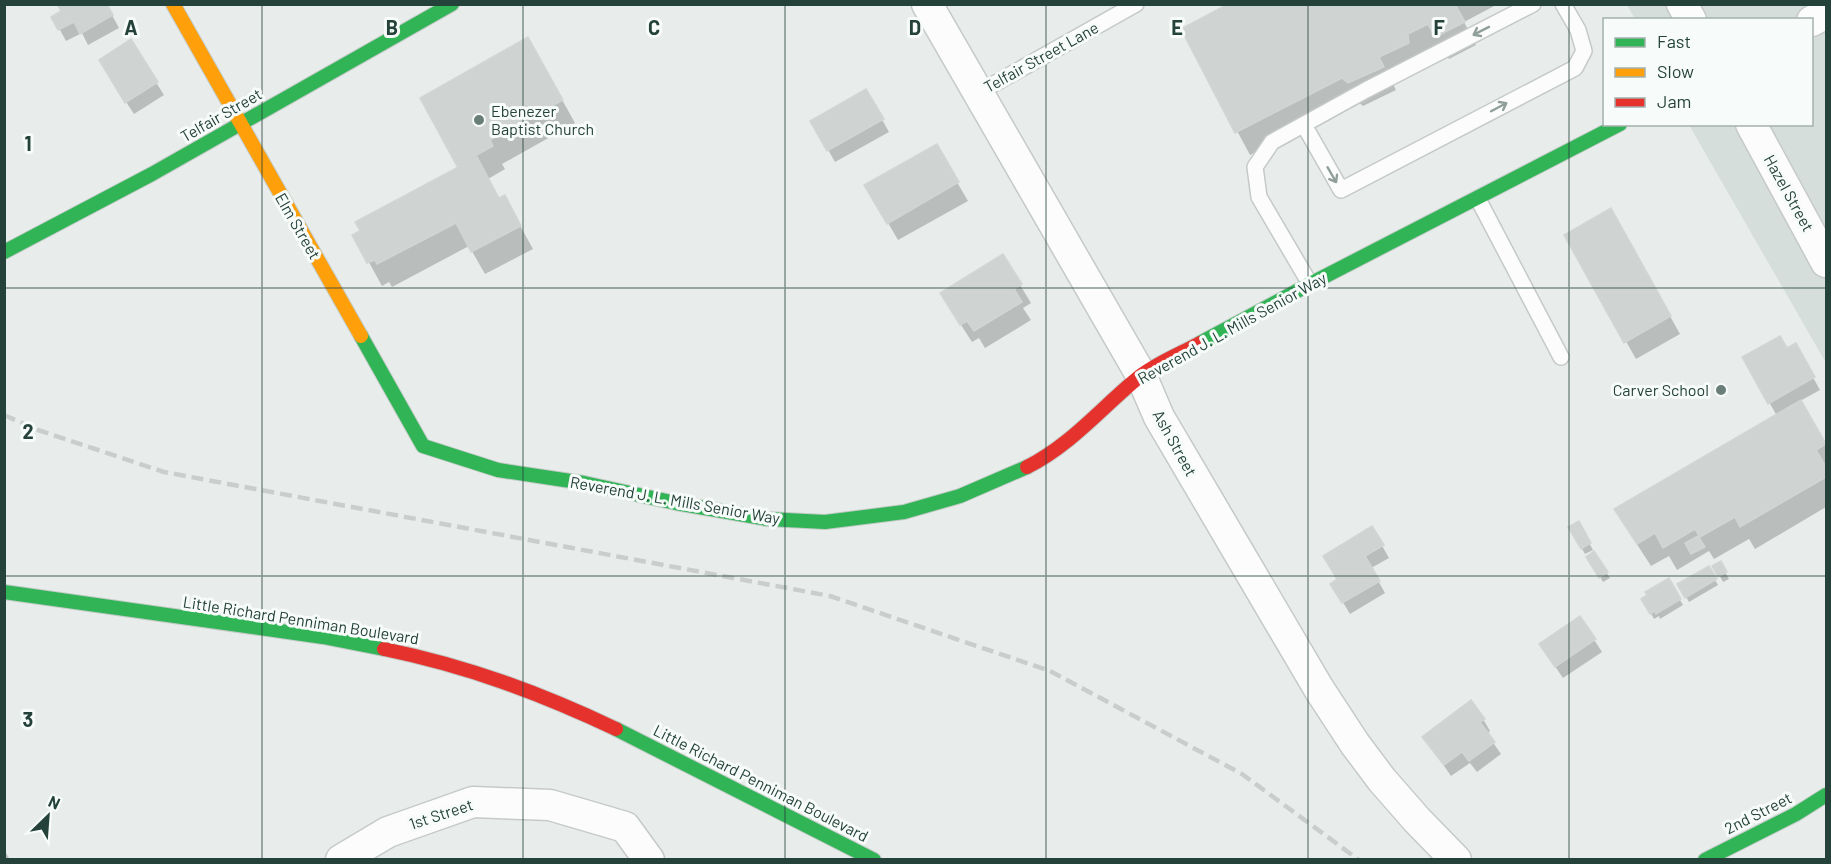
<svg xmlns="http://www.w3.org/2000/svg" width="1831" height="864" viewBox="0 0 1831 864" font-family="Barlow,sans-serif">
<rect width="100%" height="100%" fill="#e8edeb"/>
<polygon fill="#d6dedb" points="1627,5 1826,5 1826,363 1689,125 1812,124 1812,20 1635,19"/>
<g fill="#0003">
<polygon points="106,4 119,28 88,45 82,33 66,41 53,17"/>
<polygon points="1231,4 1498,4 1464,22 1476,45 1449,59 1442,46 1391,80 1396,90 1363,106 1356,100 1250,155 1183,30"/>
<polygon points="130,41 164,95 134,114 107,73"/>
<polygon points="541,62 575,123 502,164 505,169 488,179 499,200 517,220 533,249 485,274 469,246 392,287 389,282 382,286 354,235 460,168 422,98"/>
<polygon points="866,91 889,132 835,162 812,121"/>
<polygon points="936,146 968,201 898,240 866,185"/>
<polygon points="1611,210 1680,334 1636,359 1566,235"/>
<polygon points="1003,257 1031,303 1023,308 1031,320 985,348 979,338 972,342 952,311"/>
<polygon points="1795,345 1820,390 1800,401 1826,447 1826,507 1755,549 1749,539 1714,559 1709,551 1677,570 1669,556 1651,566 1629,532 1777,416 1744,358 1786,350"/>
<polygon points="1578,523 1593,550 1585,554 1570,528"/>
<polygon points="1372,528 1389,558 1371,568 1385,593 1350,614 1332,584 1339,580"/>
<polygon points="1594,554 1610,578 1603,582 1588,557"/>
<polygon points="1720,563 1729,579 1723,582 1714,566"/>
<polygon points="1708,568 1718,585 1689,602 1679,585"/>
<polygon points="1668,580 1683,605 1660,619 1659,616 1654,619 1643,599"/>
<polygon points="1580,618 1602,652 1563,678 1548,656"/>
<polygon points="1483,719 1490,731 1487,734 1501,754 1477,772 1470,763 1451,776 1424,737"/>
<polygon points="4,849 10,860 4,860"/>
</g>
<g fill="#cfd4d2" stroke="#d1d6d4" stroke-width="1.5">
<polygon points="57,4 107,4 113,15 80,34 74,22 58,30 51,17 61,11"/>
<polygon points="1228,4 1455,4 1465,22 1435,37 1428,24 1408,34 1409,43 1379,57 1384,67 1348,83 1342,78 1235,133 1181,29"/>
<polygon points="528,37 563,100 490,140 493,146 457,166 420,98"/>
<polygon points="131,39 158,82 125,103 99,60"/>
<polygon points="866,89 884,119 827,151 810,121"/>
<polygon points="937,144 959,182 887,224 864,185"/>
<polygon points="477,157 499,198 505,195 521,226 471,252 456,223 377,264 375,260 367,263 352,235 360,231 355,222"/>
<polygon points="1611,208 1671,316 1624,343 1564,235"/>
<polygon points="1003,254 1022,284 1014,289 1022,302 974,331 967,321 960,325 940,293"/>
<polygon points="1780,336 1787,348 1796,343 1815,377 1768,404 1742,357"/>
<polygon points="1801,400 1826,444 1816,450 1826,467 1826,477 1740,527 1735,517 1700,537 1695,529 1663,548 1655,533 1637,544 1614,509"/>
<polygon points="1579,521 1591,543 1581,549 1568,527"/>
<polygon points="1372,526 1384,545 1365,556 1380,581 1342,603 1330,584 1337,579 1323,556"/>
<polygon points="1698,536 1705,547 1691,554 1685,543"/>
<polygon points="1594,551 1608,572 1599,578 1586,557"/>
<polygon points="1721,561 1727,572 1718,577 1712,566"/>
<polygon points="1709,566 1717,579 1685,598 1677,584"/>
<polygon points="1669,578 1681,599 1656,614 1655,611 1650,614 1641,599 1647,595 1645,592"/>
<polygon points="1580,616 1596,639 1555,667 1539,644"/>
<polygon points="1471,700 1485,719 1480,722 1495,742 1469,761 1462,752 1444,765 1422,737"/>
</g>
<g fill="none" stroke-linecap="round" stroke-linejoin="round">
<g stroke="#c5cac8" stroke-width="18">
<g id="lane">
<polyline points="978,93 1136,4"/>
<polyline points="1304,125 1341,190 1575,68 1584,51 1578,30 1563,4"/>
<polyline points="1478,199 1561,357"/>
<polyline points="1310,284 1259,197 1255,167 1272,142 1366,90 1533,4"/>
</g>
</g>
<g stroke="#c5cac8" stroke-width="33">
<g id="street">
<polyline points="927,4 1141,375 1159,417 1319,689 1355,744 1382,780 1417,820 1456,860"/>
<polyline points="1682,4 1691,20"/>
<polyline points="1812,21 1826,13"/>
<polyline points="1751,124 1826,262"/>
<polyline points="341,860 388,832 473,802 550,805 625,827 649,860"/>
</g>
</g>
<g stroke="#c3cbc8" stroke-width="16">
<g id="fast">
<polyline points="4,252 152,174 452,4"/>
<polyline points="361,336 423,446 498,470 584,483 676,503 767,519 825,522 904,512 960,496 1027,467"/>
<polyline points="1200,343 1310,284 1620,124"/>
<polyline points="4,592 323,637 384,649"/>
<polyline points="616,729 874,860"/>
<polyline points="1705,860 1796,814 1826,795"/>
</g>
</g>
<g stroke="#c3cbc8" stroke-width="16">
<polyline id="slow" points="173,4 361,336"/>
</g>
<g stroke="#c3cbc8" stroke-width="16">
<g id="jam">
<path d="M1027 467C1071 445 1102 407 1139 377 1155 364 1182 353 1200 343"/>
<path d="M384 649C467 666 540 693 616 729"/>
</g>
</g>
<use href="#lane" stroke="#fcfcfc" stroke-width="15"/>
<use href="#street" stroke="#fcfcfc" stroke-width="30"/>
<use href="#fast" stroke="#30b455" stroke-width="14"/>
<use href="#slow" stroke="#ff9f0a" stroke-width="14"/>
<use href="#jam" stroke="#e5322d" stroke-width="14"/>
<polyline stroke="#c9cdcc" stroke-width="4.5" stroke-dasharray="12 6" stroke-linecap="butt" points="4,415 38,430 164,472 830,596 1050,671 1242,774 1359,860"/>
</g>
<defs><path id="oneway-shaft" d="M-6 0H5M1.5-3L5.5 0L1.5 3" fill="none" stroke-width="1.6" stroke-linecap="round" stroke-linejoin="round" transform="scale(1.5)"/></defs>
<g stroke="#909f9b">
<use href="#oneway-shaft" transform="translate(1481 31) rotate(153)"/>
<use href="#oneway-shaft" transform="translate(1499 107) rotate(-28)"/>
<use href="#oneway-shaft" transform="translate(1332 175) rotate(60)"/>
</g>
<path fill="none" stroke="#24423a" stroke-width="1.5" stroke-opacity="0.55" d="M262 4V860M523 4V860M785 4V860M1046 4V860M1308 4V860M1569 4V860M4 288H1826M4 576H1826"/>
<g fill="#697e78" stroke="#f7fbf9" stroke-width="2">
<circle cx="479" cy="120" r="6"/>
<circle cx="1721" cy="390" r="6"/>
</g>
<g text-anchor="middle" stroke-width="6" stroke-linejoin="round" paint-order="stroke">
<g font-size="16" fill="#24423a" stroke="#f7fbf9">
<text transform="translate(1041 57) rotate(-29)" y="6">Telfair Street Lane</text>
<text transform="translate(221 115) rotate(-30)" y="6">Telfair Street</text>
<text transform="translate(1789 193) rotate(61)" y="6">Hazel Street</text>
<text transform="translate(298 226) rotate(60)" y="6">Elm Street</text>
<text transform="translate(1232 328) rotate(-29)" y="6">Reverend J. L. Mills Senior Way</text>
<text transform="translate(1175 443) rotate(61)" y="6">Ash Street</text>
<text transform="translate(675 500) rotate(10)" y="6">Reverend J. L. Mills Senior Way</text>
<text transform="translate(301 620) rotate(9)" y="6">Little Richard Penniman Boulevard</text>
<text transform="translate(761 783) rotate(27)" y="6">Little Richard Penniman Boulevard</text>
<text transform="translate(1758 813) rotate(-27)" y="6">2nd Street</text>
<text transform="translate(441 814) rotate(-18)" y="6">1st Street</text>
</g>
<g font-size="16" fill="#24423a" stroke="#f7fbf9" text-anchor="start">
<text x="491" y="117">Ebenezer<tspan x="491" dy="18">Baptist Church</tspan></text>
<text x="1709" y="396" text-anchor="end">Carver School</text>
</g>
</g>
<g font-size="20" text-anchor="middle" font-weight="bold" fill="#24423a" stroke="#f7fbf9" stroke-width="6" stroke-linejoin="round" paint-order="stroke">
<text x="131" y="35">A</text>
<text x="392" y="35">B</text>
<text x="654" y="35">C</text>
<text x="915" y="35">D</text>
<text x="1177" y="35">E</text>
<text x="1439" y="35">F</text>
<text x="28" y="151">1</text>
<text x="28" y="439">2</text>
<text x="28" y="727">3</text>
</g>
<rect width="1831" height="864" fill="none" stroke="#24423a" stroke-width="12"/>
<rect x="1603" y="18" width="210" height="108" fill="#f7fbf9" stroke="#a3b1ad" stroke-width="1.5"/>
<rect x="1615" y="38" width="30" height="9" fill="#30b455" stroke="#a3b1ad" stroke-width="1.5"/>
<text x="1657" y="48" font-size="18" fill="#24423a">Fast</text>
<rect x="1615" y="68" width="30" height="9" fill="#ff9f0a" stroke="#a3b1ad" stroke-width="1.5"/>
<text x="1657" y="78" font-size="18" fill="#24423a">Slow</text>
<rect x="1615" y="98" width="30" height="9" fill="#e5322d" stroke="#a3b1ad" stroke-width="1.5"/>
<text x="1657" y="108" font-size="18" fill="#24423a">Jam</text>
<g transform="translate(48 816) rotate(25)" stroke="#f7fbf9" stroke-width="4.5" paint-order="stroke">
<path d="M0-4.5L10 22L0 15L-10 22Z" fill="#24423a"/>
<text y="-9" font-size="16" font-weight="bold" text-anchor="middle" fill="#24423a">N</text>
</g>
</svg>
